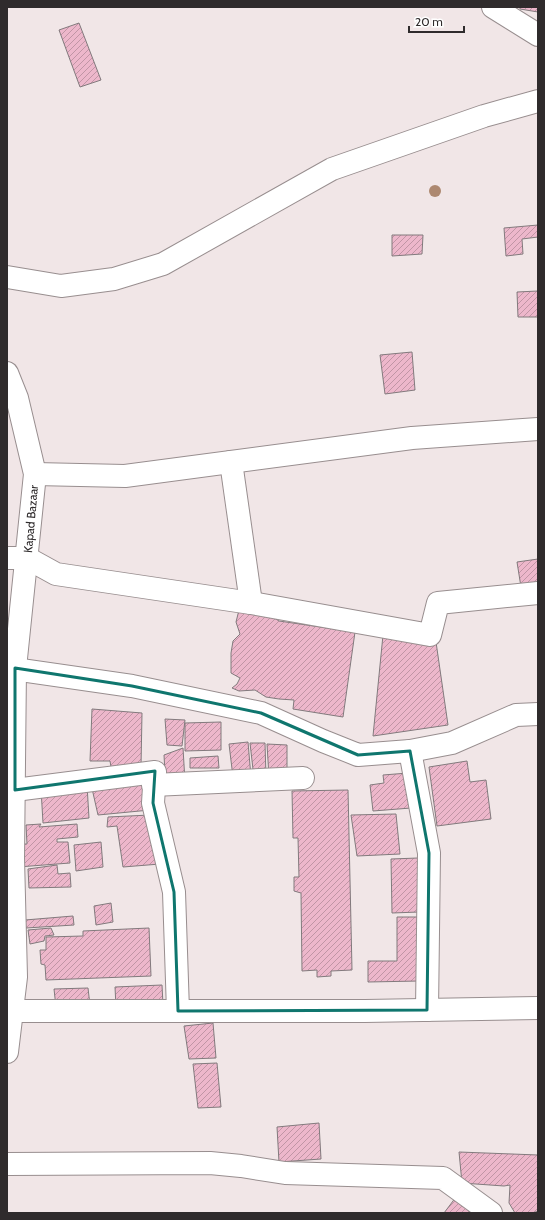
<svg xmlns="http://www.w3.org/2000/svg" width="545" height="1220" viewBox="0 0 545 1220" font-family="Cabin,sans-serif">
<defs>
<pattern id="building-hatch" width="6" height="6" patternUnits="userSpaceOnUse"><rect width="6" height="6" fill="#edb7cb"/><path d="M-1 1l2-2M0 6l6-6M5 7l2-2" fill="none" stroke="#c095a5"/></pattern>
</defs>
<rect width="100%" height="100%" fill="#f1e6e7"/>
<g fill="url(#building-hatch)" stroke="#827a7d">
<polygon points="520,7 538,7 538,12 520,9"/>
<polygon points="79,23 101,80 80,87 59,30"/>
<polygon points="538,225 538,237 522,239 523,254 506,256 504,228"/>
<polygon points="392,235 423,235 422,254 392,256"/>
<polygon points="538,291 538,317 518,317 517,292"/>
<polygon points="412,352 415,390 385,394 380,355"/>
<polygon points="538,559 538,584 521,587 517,562"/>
<polygon points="239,610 265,612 279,621 355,632 343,717 293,709 294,700 279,699 266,697 255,690 239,691 232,688 237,684 240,678 231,673 231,653 233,641 240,634 236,622"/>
<polygon points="383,635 436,642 448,725 373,736"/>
<polygon points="92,709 142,713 141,767 111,767 110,761 90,761"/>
<polygon points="165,719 185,720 182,746 167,745"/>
<polygon points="221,722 221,750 185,751 185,723"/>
<polygon points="248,742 251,777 233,777 229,744"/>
<polygon points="250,743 265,743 266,776 254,778"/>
<polygon points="267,744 287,745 287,775 269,777"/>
<polygon points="183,748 185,781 165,773 164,755"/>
<polygon points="218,756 219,768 190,768 190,758"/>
<polygon points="467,761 470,782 486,780 491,819 437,826 429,767"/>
<polygon points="408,773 411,808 373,811 370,785 384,783 383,775"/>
<polygon points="146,780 150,810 98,815 91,784"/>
<polygon points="87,785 89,818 43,823 41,789"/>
<polygon points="348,790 352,970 331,971 331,976 317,977 317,970 302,971 301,893 294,891 294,877 299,877 298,838 293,838 292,791"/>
<polygon points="396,814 400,854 357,856 351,815"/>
<polygon points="150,815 160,864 123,867 117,826 107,827 108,817"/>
<polygon points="41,824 39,827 77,824 78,837 57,839 57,842 68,842 70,863 18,867 16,844 27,844 26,825"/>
<polygon points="101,842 103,867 76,871 74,845"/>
<polygon points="418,858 419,912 392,913 391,859"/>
<polygon points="57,865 58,874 70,873 71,887 29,888 28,869"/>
<polygon points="111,903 113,922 96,925 94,906"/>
<polygon points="73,916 74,925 26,928 25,920"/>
<polygon points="397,917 419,917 419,981 368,982 368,961 397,961"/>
<polygon points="51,928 54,935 45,936 44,941 30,944 28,930"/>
<polygon points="149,928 151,976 46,980 45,965 41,964 40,950 46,950 46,937 83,936 83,931"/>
<polygon points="162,985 163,1005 116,1007 115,987"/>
<polygon points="88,988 90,1005 56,1007 54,989"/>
<polygon points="213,1023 216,1058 189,1059 184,1026"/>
<polygon points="217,1063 221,1107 198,1108 193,1064"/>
<polygon points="319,1123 321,1159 279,1162 277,1127"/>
<polygon points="459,1152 538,1155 538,1211 533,1213 515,1213 509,1203 510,1185 504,1186 462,1183"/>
<polygon points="456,1197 476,1213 444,1213"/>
</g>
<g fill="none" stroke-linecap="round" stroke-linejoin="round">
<g stroke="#988e8f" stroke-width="24">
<g id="minor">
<polyline points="493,7 538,35"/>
<polyline points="7,277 61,286 114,279 163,264 332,169 484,116 538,101"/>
<polyline points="7,373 17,398 35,474 15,668 13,858 16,977 7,1052"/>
<polyline points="231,462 251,603"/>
<polyline points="35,474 125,476 412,438 538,429"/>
<polyline points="7,558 27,558 56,574 251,603 430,635 438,603 538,593"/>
<polyline points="7,668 132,686 261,713 323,741 358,755 410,751 452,743 516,715 538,714"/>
<polyline points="410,751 429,853 427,1010"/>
<polyline points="153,785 303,778"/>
<polyline points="7,791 155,772 153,803 174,892 178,1011"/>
<polyline points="7,1011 365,1011 538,1008"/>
<polyline points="7,1164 210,1163 241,1166 285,1173 443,1178 491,1213"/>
</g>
</g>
<use href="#minor" stroke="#fff" stroke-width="22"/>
</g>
<circle fill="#ad8870" cx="435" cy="191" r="6"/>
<path fill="none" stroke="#0f766e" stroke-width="3" stroke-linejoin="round" d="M15 668 132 686 261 713 358 755 410 751 429 853 427 1010 178 1011 174 892 153 803 155 771 15 790Z"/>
<g text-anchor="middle" stroke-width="4" stroke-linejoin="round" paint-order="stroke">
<g font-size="12" fill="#2f2b2c" stroke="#fff">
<text transform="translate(31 519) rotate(-85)" y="4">Kapad Bazaar</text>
</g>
</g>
<rect width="545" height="1220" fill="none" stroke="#2f2b2c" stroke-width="16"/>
<path d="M409 26v6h55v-6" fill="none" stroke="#2f2b2c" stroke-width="2"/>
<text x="415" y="26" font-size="12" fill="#2f2b2c" stroke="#ffffff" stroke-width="3" paint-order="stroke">20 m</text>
</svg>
